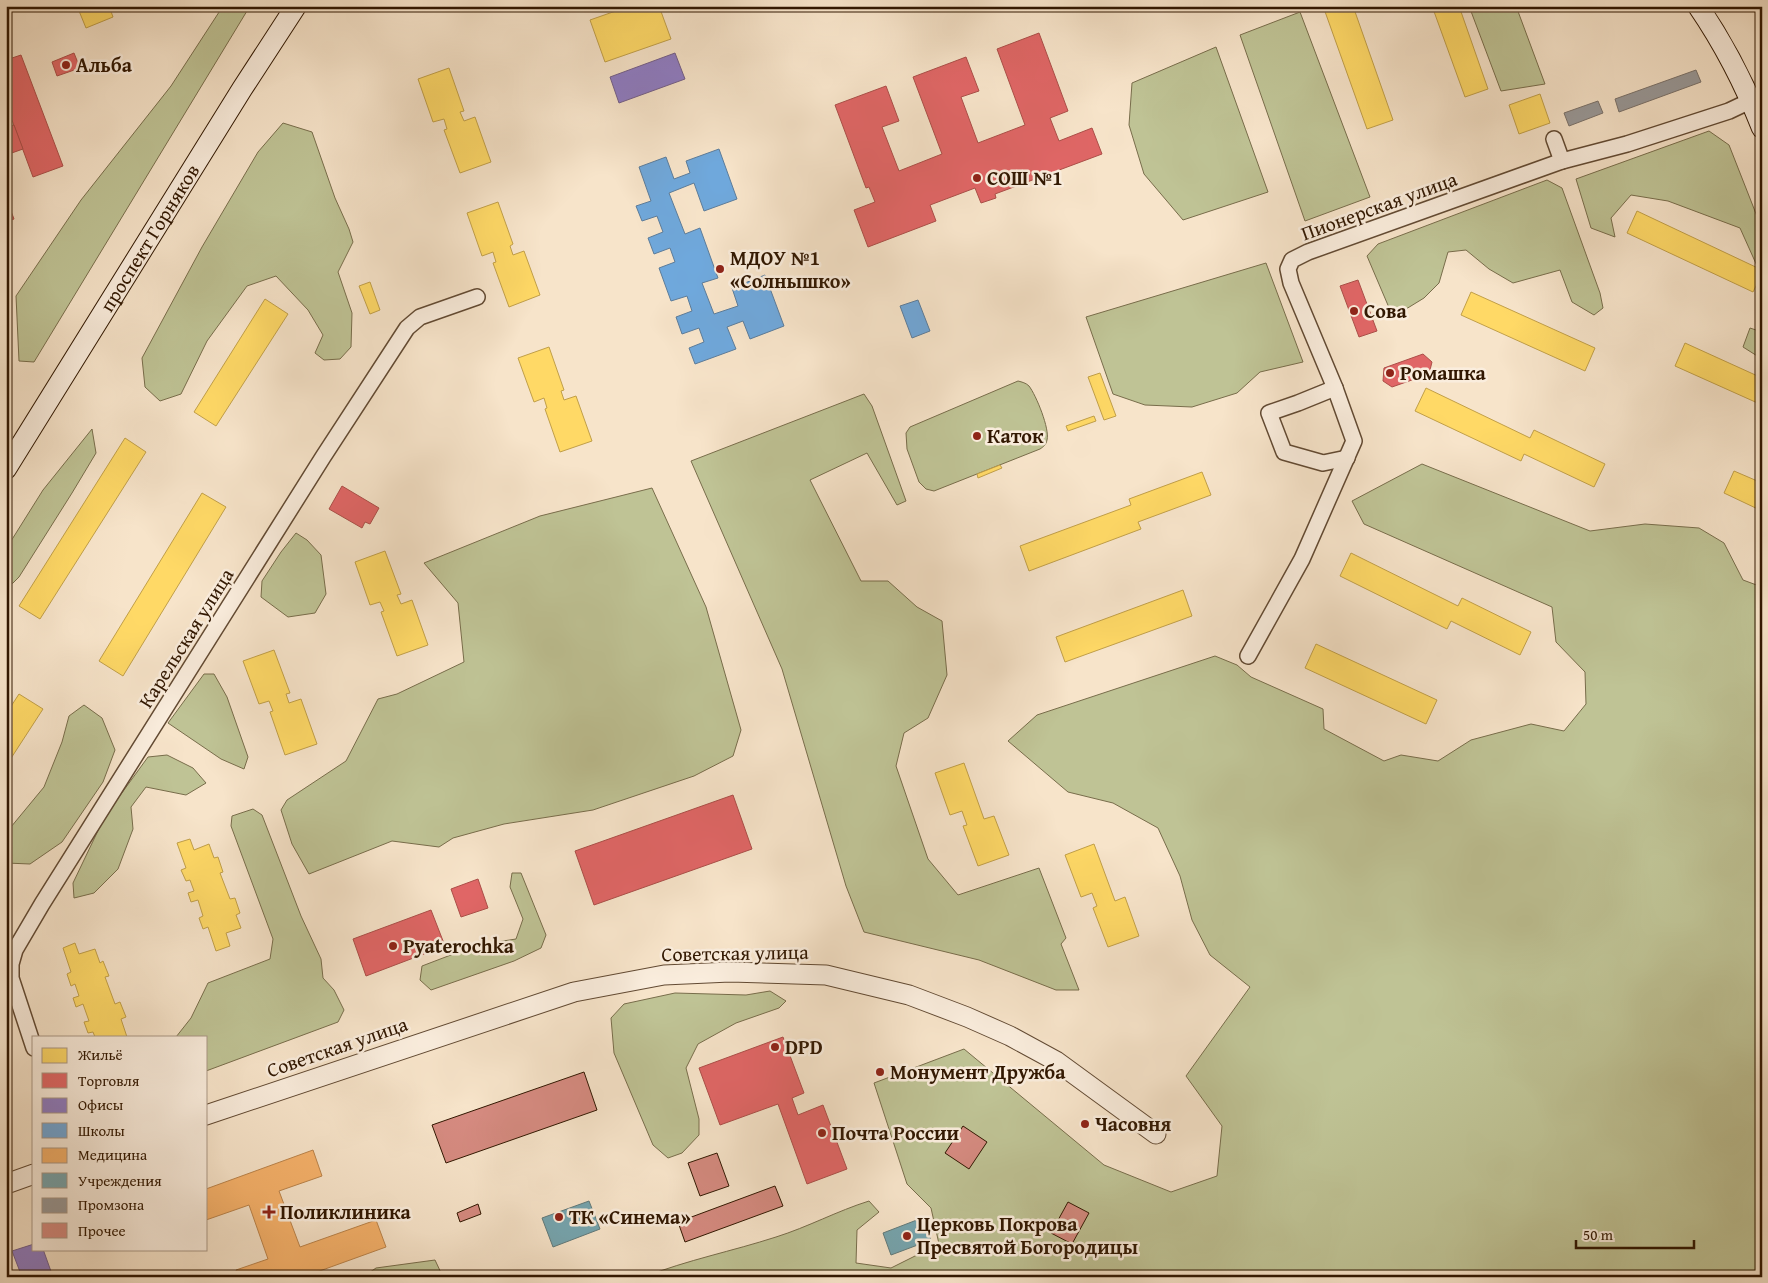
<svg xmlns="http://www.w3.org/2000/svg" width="1768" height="1283" viewBox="0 0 1768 1283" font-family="'Gentium Book Plus',serif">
<rect width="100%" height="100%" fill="#f7e4ca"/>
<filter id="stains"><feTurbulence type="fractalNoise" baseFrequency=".004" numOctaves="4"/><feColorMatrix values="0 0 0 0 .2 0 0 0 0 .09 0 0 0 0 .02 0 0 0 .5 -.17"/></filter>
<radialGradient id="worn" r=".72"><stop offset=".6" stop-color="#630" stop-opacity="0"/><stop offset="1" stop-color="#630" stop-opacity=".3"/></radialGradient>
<g fill="#bfc395" stroke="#786d4b">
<polygon points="223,6 250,6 34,362 19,361 16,296 81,200 171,86"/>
<polygon points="1469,6 1516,6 1545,84 1501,91"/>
<polygon points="1300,12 1370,197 1305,221 1240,35"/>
<polygon points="1216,47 1268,192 1183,220 1144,174 1129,125 1132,83"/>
<polygon points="283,123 312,132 335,198 349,229 353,242 338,272 352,313 351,347 340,359 324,360 315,353 323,335 308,310 276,276 247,286 207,341 181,394 160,401 145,387 142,358 202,247 258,152"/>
<polygon points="1709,131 1729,145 1762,229 1762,277 1740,228 1668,201 1631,195 1611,218 1615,237 1591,228 1576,179"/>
<polygon points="1547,180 1562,188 1600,293 1603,308 1594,315 1572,302 1560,270 1513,283 1489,269 1466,250 1448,252 1439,283 1424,298 1393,317 1367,256 1378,244"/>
<polygon points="1266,263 1303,362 1260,372 1237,393 1192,407 1145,405 1113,394 1086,317"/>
<polygon points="1750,328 1762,332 1762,359 1743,347"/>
<path d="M1018 381C1022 382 1026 383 1029 386 1036 395 1050 429 1047 440 1046 445 1043 447 1040 449L934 491 926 489 919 482 907 449 906 433 910 427Z"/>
<polygon points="864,394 872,406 906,501 897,505 867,453 810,480 861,581 888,581 917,607 942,621 947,675 928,718 904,733 896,766 928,859 958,895 1039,868 1066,938 1061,944 1079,990 1056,990 979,960 864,932 846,886 782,669 691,461"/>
<polygon points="92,429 96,453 72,493 19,577 6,590 6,549 43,490"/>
<path d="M1422 464 1590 531 1645 524 1699 528 1724 543 1743 580 1762 587V1277H644C687 1260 733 1251 776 1237 808 1227 837 1211 869 1201L879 1212 857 1230 856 1263 891 1268 939 1244 931 1208 907 1184 874 1083 964 1049 1104 1165 1171 1192 1217 1176 1222 1126 1186 1076 1250 987 1210 955 1192 920 1180 876 1158 828 1113 803 1068 792 1008 741 1037 715 1215 656 1237 665 1251 677 1323 709 1324 729 1384 761 1401 755 1438 761 1471 740 1531 724 1564 731 1586 704 1585 672 1556 642 1552 607 1364 524 1352 501Z"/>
<polygon points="652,488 706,607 741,730 733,756 694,776 593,810 504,824 453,838 439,847 392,841 309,874 292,844 281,810 287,800 346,761 378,699 397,694 464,662 458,603 424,563 540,516"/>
<polygon points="296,533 307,540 321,555 326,594 315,613 288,617 261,597 262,581 281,552"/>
<polygon points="204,674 214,674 227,697 248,757 244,769 221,759 168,723"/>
<polygon points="84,705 102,718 115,750 103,782 62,842 30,864 6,863 6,833 44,787 62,742 69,716"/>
<polygon points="167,755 193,768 206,783 186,795 146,787 131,807 133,829 118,869 94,893 74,898 73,883 105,816 148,757"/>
<polygon points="253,809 262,815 301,916 321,959 323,978 334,990 344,1010 338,1022 206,1071 206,1037 176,1037 191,1018 208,983 270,959 273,939 231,826 232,816"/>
<polygon points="512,873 521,873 546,935 541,948 514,961 431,990 420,980 422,966 477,945 516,939 523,919 510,887"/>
<polygon points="770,991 786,1001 779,1008 736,1023 698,1044 686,1068 699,1119 699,1135 682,1153 668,1158 653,1145 614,1053 611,1018 624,1004 675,993 746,995"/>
<polygon points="435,1260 443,1277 363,1277 376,1268"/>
</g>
<g fill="#ffd966" stroke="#c19f48">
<polygon points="77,6 109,6 113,17 86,28"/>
<polygon points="630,6 659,6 671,39 605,62 590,20"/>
<polygon points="1323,6 1353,6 1393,120 1367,129"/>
<polygon points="1432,6 1459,6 1488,89 1465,97"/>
<polygon points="449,68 464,111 460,112 464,121 475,117 491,162 460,173 444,130 447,129 444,119 433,122 418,79"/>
<polygon points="1540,94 1550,123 1519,134 1509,105"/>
<polygon points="498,202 513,244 510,246 513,255 524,251 540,295 509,307 493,263 496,262 493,252 482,256 467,213"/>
<polygon points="1637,211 1762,270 1762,274 1753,292 1627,233"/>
<polygon points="370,282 380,310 370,314 359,286"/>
<polygon points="1471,292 1595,348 1585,371 1461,315"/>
<polygon points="265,299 288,314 216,426 194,412"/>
<polygon points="1685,343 1762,378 1762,405 1675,366"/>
<polygon points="549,347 564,390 561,391 564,400 576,396 592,441 560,452 545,409 547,408 544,398 534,402 518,358"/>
<polygon points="1100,373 1116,416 1104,420 1088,377"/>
<polygon points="1426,388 1530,438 1534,430 1605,464 1594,487 1524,454 1521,461 1415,411"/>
<polygon points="1094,416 1096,421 1068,431 1066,426"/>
<polygon points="125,438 146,452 40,619 19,606"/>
<polygon points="1000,465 1002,468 978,478 977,474"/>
<polygon points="1734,471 1762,483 1762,511 1724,493"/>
<polygon points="1202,472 1211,495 1138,522 1141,529 1029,571 1020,546 1131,505 1129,499"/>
<polygon points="202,493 226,507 123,676 99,661"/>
<polygon points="385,551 401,594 397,595 401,604 412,600 428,645 397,656 381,612 384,611 380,602 370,605 355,562"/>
<polygon points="1351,553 1458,606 1462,598 1531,632 1520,655 1451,621 1447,629 1340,576"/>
<polygon points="1183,590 1192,616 1065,662 1056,637"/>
<polygon points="1316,644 1437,700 1426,724 1305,668"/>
<polygon points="274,650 290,693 286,694 289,703 301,699 317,744 285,755 270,712 273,711 269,701 259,704 243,661"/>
<polygon points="19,694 43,709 6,766 6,714"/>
<polygon points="964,763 984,819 994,816 1009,855 978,866 963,826 967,825 962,811 950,815 935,773"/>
<polygon points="190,839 194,850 209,844 214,858 218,857 223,872 220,873 230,899 235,898 240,913 236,915 241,928 226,933 230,946 216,951 208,927 203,929 199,918 203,916 198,900 191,902 188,893 194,891 190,880 186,881 181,870 186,868 177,843"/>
<polygon points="1094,844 1115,901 1125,897 1139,936 1108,947 1093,908 1097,906 1092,893 1081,897 1065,855"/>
<polygon points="75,943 79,954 95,949 100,963 103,961 109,976 105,977 115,1004 120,1002 126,1017 121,1019 127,1037 95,1037 93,1032 88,1033 84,1022 89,1021 83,1004 76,1007 73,998 79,996 75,984 71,986 67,974 71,972 63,948"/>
</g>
<g fill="#e06666" stroke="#ac4e48">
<polygon points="1039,33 1068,111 1050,118 1059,141 1092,128 1102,154 995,194 996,198 981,203 975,188 930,205 936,221 868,247 854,210 875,202 869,187 866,188 835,105 886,86 899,121 882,127 899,171 942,154 913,77 966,57 979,91 961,97 978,143 1025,125 997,49"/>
<polygon points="74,53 80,68 57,76 52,62"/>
<polygon points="21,55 63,166 33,177 6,104 6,60"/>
<polygon points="14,125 23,149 6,155 6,128"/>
<polygon points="6,198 14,219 6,222"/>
<polygon points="1358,280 1377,331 1359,337 1340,286"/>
<polygon points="1423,354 1432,362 1429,374 1392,387 1383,381 1384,368"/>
<polygon points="342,486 379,508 370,524 365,522 362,528 329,509"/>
<polygon points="733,795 752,849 594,905 575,851"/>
<polygon points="478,879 488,908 461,917 451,889"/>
<polygon points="431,910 445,946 366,976 353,939"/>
<polygon points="783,1037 804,1093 792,1098 798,1115 823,1105 847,1169 807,1184 778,1104 720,1125 699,1068"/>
</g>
<g fill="#8e7cc3" stroke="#725e89">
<polygon points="675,53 685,79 619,103 610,77"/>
<polygon points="34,1244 34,1249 43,1249 53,1277 22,1277 12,1251"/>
</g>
<g fill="#6fa8dc" stroke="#5c7c9a">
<polygon points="719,149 737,199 704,211 694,183 669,193 685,234 700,228 718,278 702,283 714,314 738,306 732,288 765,275 784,326 750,339 743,321 727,327 736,349 695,364 689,348 704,342 699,328 682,334 676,317 692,311 687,296 671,301 659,268 675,262 670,248 654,254 648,238 663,232 657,216 642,221 636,206 651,201 639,167 666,157 674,179 690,173 686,161"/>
<polygon points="918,300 930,331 912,338 900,306"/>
</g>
<polygon fill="#f6b26b" stroke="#bb844b" points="313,1150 322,1176 279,1191 300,1247 376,1220 386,1247 303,1277 239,1277 236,1270 268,1259 249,1205 206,1220 206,1189"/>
<g fill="#76a5af" stroke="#617a7b">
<polygon points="589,1201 600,1229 553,1247 542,1218"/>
<polygon points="922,1218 931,1240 891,1255 883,1233"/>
</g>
<g fill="#999" stroke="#7a726b">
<polygon points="1696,70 1701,82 1619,112 1615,99"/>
<polygon points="1598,101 1603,113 1569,126 1564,113"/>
</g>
<g fill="#d68b81" stroke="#311701">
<polygon points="584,1072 597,1110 446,1163 432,1125"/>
<polygon points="963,1126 987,1142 969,1169 945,1153"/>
<polygon points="717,1153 729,1186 700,1196 688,1163"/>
<polygon points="775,1186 783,1206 685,1242 678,1222"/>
<polygon points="1068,1202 1089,1213 1072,1244 1051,1233"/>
<polygon points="478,1204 481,1214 460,1222 457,1213"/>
</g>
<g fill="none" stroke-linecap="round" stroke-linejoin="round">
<g stroke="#624a33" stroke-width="18">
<g id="minor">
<polyline points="1554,139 1562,161"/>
<polyline points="1335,388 1298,403 1269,413 1284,452 1323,463 1347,458"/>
<polyline points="1248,656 1302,559 1354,441 1335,388 1291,283 1288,269 1292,260 1308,252 1562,161 1627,144 1729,111 1750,101"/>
<polyline points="34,1048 11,978 11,964 15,950 42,904 323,457 407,328 420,317 477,297"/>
</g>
</g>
<g stroke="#624a33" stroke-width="21">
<g id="tertiary">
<polyline points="206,1115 574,992 664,975 730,972 826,975 909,995 967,1017 1010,1036 1056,1061 1156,1134"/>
<polyline points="6,1184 34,1174"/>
</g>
</g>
<g stroke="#311701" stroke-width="22">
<g id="secondary">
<path d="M1698 6C1724 44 1745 85 1762 128"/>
<path id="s1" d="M6 469 242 89 296 6"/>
</g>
</g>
<use href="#minor" stroke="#faeddd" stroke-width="15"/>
<use href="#tertiary" stroke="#faeddd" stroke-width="19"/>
<use href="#secondary" stroke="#faeddd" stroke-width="20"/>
</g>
<g fill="#8f2418" stroke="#faeddd" stroke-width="2">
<circle cx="66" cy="65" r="5"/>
<circle cx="977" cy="178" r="5"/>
<circle cx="720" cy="269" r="5"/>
<circle cx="1354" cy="311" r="5"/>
<circle cx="1390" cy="373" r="5"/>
<circle cx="977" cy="436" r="5"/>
<circle cx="393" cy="946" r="5"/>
<circle cx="775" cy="1047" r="5"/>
<circle cx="880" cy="1072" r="5"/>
<circle cx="1085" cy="1124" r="5"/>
<circle cx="822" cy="1133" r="5"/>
<path d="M266.5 1204.5h5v5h5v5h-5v5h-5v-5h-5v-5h5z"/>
<circle cx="559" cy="1217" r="5"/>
<circle cx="907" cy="1236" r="5"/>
</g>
<g text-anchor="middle" stroke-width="5" stroke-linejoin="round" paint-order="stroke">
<g font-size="20" font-weight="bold" fill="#311701" stroke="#faeddd" text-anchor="start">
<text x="76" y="72">Альба</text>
<text x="987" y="185">СОШ №1</text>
<text x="730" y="265">МДОУ №1<tspan x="730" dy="23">«Солнышко»</tspan></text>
<text x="1364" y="318">Сова</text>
<text x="1400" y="380">Ромашка</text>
<text x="987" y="443">Каток</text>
<text x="403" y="953">Pyaterochka</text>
<text x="785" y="1054">DPD</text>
<text x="890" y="1079">Монумент Дружба</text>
<text x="1095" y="1131">Часовня</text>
<text x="832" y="1140">Почта России</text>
<text x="280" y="1219">Поликлиника</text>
<text x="569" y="1224">ТК «Синема»</text>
<text x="917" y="1231">Церковь Покрова<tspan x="917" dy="23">Пресвятой Богородицы</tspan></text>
</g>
<g font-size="20" fill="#311701" stroke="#faeddd">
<text transform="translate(1379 206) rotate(-20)" y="7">Пионерская улица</text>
<text dy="7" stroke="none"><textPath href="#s1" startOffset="272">проспект Горняков</textPath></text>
<text transform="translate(186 638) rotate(-58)" y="7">Карельская улица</text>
<text transform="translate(735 953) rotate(-1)" y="7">Советская улица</text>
<text transform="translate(337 1047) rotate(-19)" y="7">Советская улица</text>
</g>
</g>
<rect width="1768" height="1283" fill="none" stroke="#f7e4ca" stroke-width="25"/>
<rect x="8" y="8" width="1753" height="1268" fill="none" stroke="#311701" stroke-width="2.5"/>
<rect x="12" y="12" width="1743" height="1258" fill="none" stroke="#311701"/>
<rect x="32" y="1036" width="175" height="215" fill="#faeddd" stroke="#aa9785"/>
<rect x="42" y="1048" width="25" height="15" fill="#ffd966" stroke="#aa9785"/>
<text x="78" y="1060" font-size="15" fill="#311701">Жильё</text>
<rect x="42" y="1073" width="25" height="15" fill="#e06666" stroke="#aa9785"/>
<text x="78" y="1086" font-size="15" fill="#311701">Торговля</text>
<rect x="42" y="1098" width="25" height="15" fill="#8e7cc3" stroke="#aa9785"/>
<text x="78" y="1110" font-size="15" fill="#311701">Офисы</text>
<rect x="42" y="1123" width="25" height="15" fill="#6fa8dc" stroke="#aa9785"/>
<text x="78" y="1136" font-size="15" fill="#311701">Школы</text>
<rect x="42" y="1148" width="25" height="15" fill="#f6b26b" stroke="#aa9785"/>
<text x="78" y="1160" font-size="15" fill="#311701">Медицина</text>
<rect x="42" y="1173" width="25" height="15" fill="#76a5af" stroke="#aa9785"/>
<text x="78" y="1186" font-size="15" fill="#311701">Учреждения</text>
<rect x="42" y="1198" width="25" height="15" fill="#999999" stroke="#aa9785"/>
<text x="78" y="1210" font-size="15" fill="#311701">Промзона</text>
<rect x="42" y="1223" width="25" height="15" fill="#d68b81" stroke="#aa9785"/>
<text x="78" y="1236" font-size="15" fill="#311701">Прочее</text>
<path d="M1576 1240v8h118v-8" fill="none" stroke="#311701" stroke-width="2.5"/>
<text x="1583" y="1240" font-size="15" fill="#311701" stroke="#faeddd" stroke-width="4" paint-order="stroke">50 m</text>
<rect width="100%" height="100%" filter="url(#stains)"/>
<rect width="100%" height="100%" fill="url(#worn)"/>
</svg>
